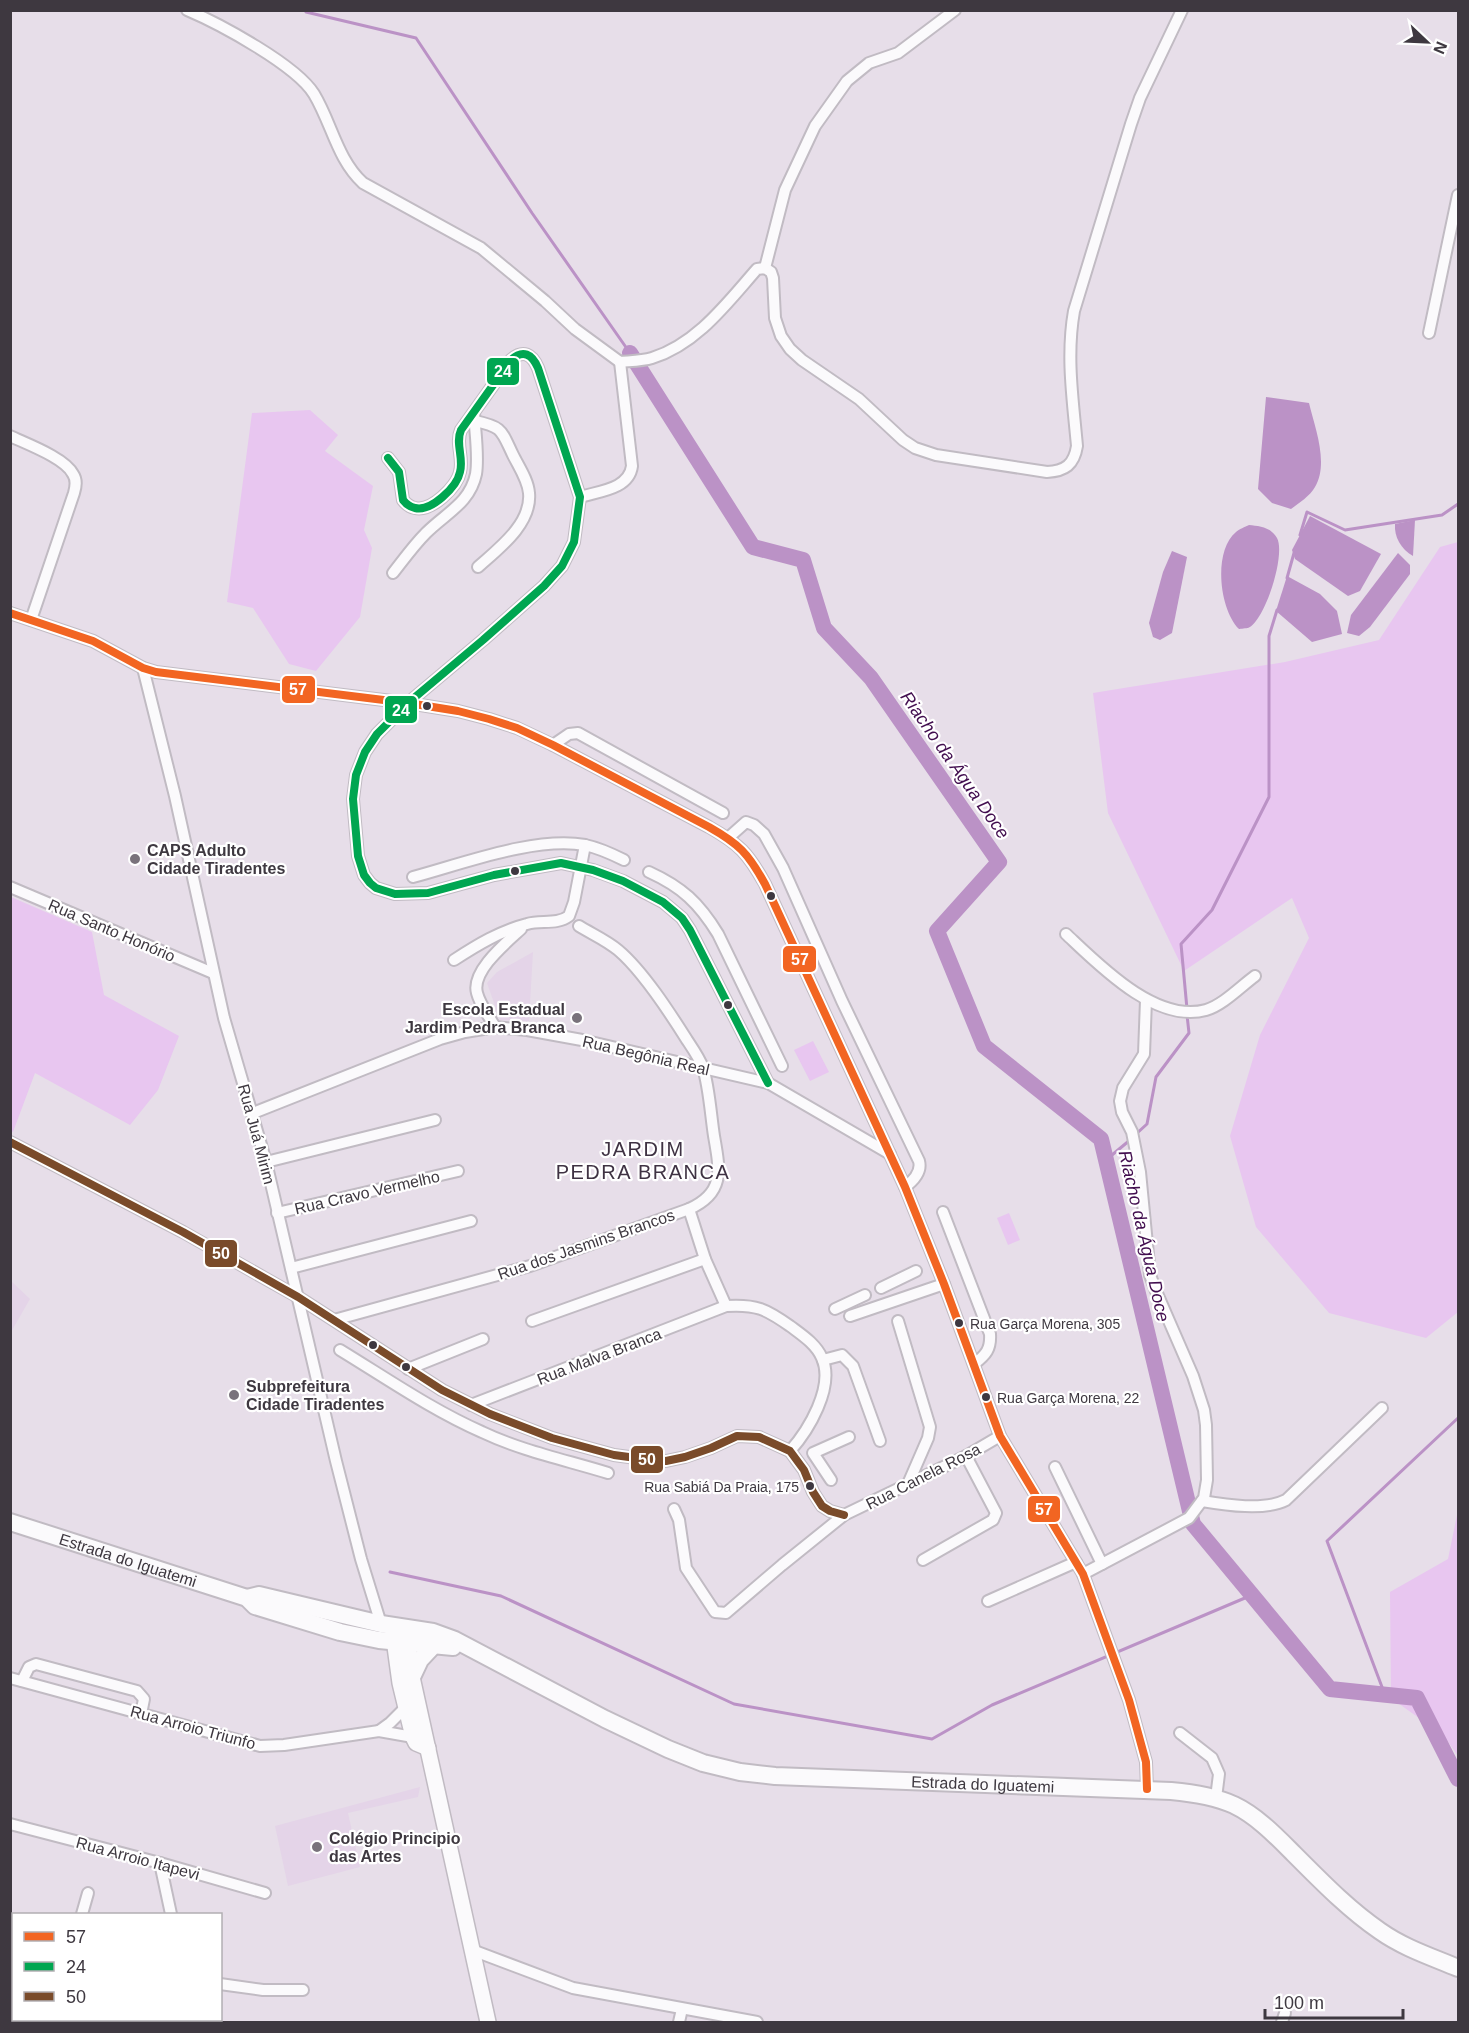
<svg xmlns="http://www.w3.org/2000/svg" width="1469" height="2033" viewBox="0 0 1469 2033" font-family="Arial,sans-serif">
<rect width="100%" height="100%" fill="#e7dee9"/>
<g fill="#e4d4e8">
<polygon points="533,952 529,1021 500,1020 487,983 497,972"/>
<polygon points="11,1281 30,1299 11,1332"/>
<polygon points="420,1787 418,1797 348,1813 360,1867 288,1886 275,1826"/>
<polygon points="48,2020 180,2020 194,2022 48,2022"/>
</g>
<g fill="#e8c6f0">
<polygon points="310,410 338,435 325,451 373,486 364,530 372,548 360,617 316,671 289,664 253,608 227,602 252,413"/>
<polygon points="1458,542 1458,711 1457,714 1458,715 1458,1312 1426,1338 1329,1313 1256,1227 1230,1136 1260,1035 1309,938 1292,898 1184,971 1108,813 1093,693 1285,662 1379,640 1440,547"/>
<polygon points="11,897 92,932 104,995 179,1036 158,1090 130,1125 35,1073 13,1132 11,1131"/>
<polygon points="813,1041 829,1072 810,1081 794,1050"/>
<polygon points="1009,1213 1020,1240 1008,1245 997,1218"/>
<polygon points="1458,1510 1458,1756 1444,1736 1391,1698 1390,1592 1448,1559"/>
</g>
<g fill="#bb92c6">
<path d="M1266 397 1309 403C1315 428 1329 463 1315 487 1310 496 1299 503 1291 509L1272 503 1258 489Z"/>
<polygon points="1310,516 1381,554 1360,591 1348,596 1295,559 1292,550"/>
<path d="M1415 520 1413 556C1401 549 1394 537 1395 524Z"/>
<path d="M1249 525C1259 526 1271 527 1277 538 1286 554 1265 621 1248 628 1247 628 1240 629 1239 629 1219 609 1213 551 1236 532 1239 529 1245 527 1249 525Z"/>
<polygon points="1172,551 1187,557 1172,633 1160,640 1153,637 1149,623 1163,572"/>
<polygon points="1398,553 1410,565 1410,574 1370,627 1359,636 1347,633 1351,615"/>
<polygon points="1287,576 1320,594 1337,611 1342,634 1312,642 1276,611"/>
</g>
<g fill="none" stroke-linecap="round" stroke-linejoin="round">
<g stroke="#bb92c6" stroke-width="3">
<polyline points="306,12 416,38 532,213 630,353"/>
<polyline points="1300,535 1307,512 1345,530 1442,515 1458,504"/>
<polyline points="1287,578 1294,553"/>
<polyline points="1187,1009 1181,944 1212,910 1269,797 1269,636 1277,610"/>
<polyline points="1135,1135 1147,1124 1156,1077 1189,1033 1187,1015"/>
<polyline points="1106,1160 1130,1140"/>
<polyline points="390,1572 501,1596 734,1704 932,1739 992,1705 1252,1595"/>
<polyline points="1385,1695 1327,1541 1458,1418"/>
</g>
<polyline stroke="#bb92c6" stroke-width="16" points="630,353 753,547 803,560 824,628 871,678 999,862 937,931 984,1046 1101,1139 1193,1524 1330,1689 1417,1698 1458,1779"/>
<g stroke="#c1bbc3" stroke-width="14">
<g id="street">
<path d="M187 10C220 24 296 65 314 94 332 124 337 159 363 183L481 248 545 301 575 329 620 362C631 361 642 361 652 358 697 344 727 303 757 269L765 268 771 272 773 278 775 318 781 336 790 349 802 360 859 399 903 440 915 448 936 455 1047 472C1065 471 1074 465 1077 446 1073 401 1066 356 1074 311L1131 124 1140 98 1182 10"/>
<polyline points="765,268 785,190 815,126 847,81 869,63 898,53 955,10"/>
<polyline points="1429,333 1458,195"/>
<path d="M475 421C503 427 501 430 513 455 519 467 528 480 529 493 532 524 498 549 478 567"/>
<path d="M10 436C27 444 65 458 73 474 77 480 76 486 74 493L31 620"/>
<path d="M388 458 399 472 403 500C406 504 410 507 415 508 431 512 457 487 460 472 464 458 455 443 461 430L511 360C523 349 532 354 538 368L580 497 574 542 562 566 544 586 483 640 408 703 377 734 365 752 356 775 353 799 358 856 364 875 370 883 376 888 395 894 428 893 494 875 561 863 593 870 623 881 663 902 682 918 690 930 768 1083"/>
<path d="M580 497C600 491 629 489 632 466L620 362"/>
<path d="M393 573C404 559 414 545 426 533 446 513 470 503 476 474 479 456 475 431 474 413"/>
<path d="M10 613 93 641 143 668 156 672 408 703 458 711 489 719 517 728 553 745 709 827C739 844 748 853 765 884L905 1187 944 1284 1000 1436 1083 1574 1129 1700 1146 1762 1147 1789"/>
<polyline points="143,668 175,796 224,1018 266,1162 336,1461 361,1559 381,1624"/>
<polyline points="553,745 569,734 578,733 723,813"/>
<path d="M728 838 746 822 754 825 764 834 783 868 842 1001 919 1161C922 1172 913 1181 905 1187"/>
<path d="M649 872C682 887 699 903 718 934L782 1066"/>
<path d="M413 877C462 864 535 836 585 845 599 848 612 854 624 860"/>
<polyline points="10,887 213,973"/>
<path d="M1066 934C1099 965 1156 1024 1206 1010 1223 1005 1240 987 1255 976"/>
<path d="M454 960C477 945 500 931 527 924 541 920 557 925 569 916L574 902 585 845"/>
<path d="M495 1027C489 1016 480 1005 477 993 471 971 506 943 521 929"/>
<polyline points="253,1113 440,1039 465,1032 495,1027 527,1030 582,1040 768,1083 890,1154"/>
<polyline points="10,1142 183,1232 298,1297 442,1390 490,1414 552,1438 614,1455 651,1460 666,1461 685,1457 711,1448 737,1436 759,1437 790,1451 804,1470 813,1492 822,1506 830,1511 844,1515"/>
<polyline points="266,1162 435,1120"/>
<polyline points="689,1209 705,1259 726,1306"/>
<path d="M943 1212 990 1334C991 1349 986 1355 974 1364"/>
<polyline points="277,1213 458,1171"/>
<polyline points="291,1268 471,1221"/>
<polyline points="881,1288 916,1271"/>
<polyline points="835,1309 865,1295"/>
<polyline points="850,1316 944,1284"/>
<path d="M334 1320 530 1266 689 1209C725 1193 720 1170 714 1136 711 1117 709 1086 703 1068 700 1059 693 1049 687 1040 670 1013 643 971 618 950 606 940 592 934 579 926"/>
<polyline points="532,1321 705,1259"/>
<polyline points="898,1321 930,1427 928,1438 908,1484"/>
<path d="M340 1350C386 1378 432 1410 482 1432 522 1451 566 1460 608 1473"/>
<polyline points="823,1360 842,1355 853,1366 880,1441"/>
<polyline points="408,1369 483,1339"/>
<path d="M471 1405 726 1306C756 1304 766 1309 790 1326 802 1335 816 1344 822 1358 835 1387 808 1431 790 1451"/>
<polyline points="1055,1467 1102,1564"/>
<polyline points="831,1480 813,1453 849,1437"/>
<path d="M1202 1501C1226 1505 1265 1511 1286 1500L1382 1408"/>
<polyline points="674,1509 679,1520 686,1568 715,1612 726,1613 782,1565 844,1515 966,1456 1000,1436"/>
<polyline points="923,1560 993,1520 996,1513 966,1456"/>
<polyline points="1083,1574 1189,1518 1204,1498 1207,1480 1206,1425 1204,1410 1193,1376 1156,1291 1150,1275 1140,1172 1132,1132 1122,1112 1120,1101 1123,1088 1144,1054 1146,1000"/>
<polyline points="988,1601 1076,1562"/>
<polyline points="10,1678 260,1746 284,1745 379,1731 413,1737"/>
<polyline points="22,1681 29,1667 36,1664 137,1691 144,1699 141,1714"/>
<polyline points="379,1731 390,1723 406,1707"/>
<polyline points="1180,1733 1212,1758 1219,1774 1216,1798"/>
<polyline points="10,1824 160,1863 265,1893"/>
<polyline points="160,1863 171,1914"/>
<polyline points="82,1914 88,1893"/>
<polyline points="472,1950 573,1988 757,2022"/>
<polyline points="220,1984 263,1990 303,1990"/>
<polyline points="45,2022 45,2020"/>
<polyline points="679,2022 682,2009"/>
<polyline points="1282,2022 1285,2013"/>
</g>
</g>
<g stroke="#c1bbc3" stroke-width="18">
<g id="secondary">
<polyline points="393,1632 400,1683 413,1737 416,1743 428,1748"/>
<polyline points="407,1632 412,1677 488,2022"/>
</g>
</g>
<g stroke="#c1bbc3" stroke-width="20">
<g id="primary">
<path id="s1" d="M10 1522 247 1598 255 1606 340 1632 379 1640 453 1647"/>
<path id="s2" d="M247 1598 259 1595 381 1624 433 1632 455 1640 605 1719 668 1749 703 1763 740 1772 775 1776 1171 1791C1193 1793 1214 1796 1234 1805 1257 1816 1276 1836 1294 1854 1321 1881 1348 1909 1380 1931 1404 1948 1432 1957 1458 1968"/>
<polyline points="412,1677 420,1660 435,1644"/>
</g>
</g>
<use href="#street" stroke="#fbfafc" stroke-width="10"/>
<use href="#secondary" stroke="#fbfafc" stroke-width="15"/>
<use href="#primary" stroke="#fbfafc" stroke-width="16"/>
<g stroke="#fff" stroke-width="12">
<path id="bus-1" d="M10 613 93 641 143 668 156 672 408 703 458 711 489 719 517 728 553 745 709 827C739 844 748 853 765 884L905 1187 944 1284 1000 1436 1083 1574 1129 1700 1146 1762 1147 1789"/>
</g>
<g stroke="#fff" stroke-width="12">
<path id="bus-2" d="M388 458 399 472 403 500C406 504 410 507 415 508 431 512 457 487 460 472 464 458 455 443 461 430L511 360C523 349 532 354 538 368L580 497 574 542 562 566 544 586 483 640 408 703 377 734 365 752 356 775 353 799 358 856 364 875 370 883 376 888 395 894 428 893 494 875 561 863 593 870 623 881 663 902 682 918 690 930 768 1083"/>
</g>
<g stroke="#fff" stroke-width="12">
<polyline id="bus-3" points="10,1142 183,1232 298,1297 442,1390 490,1414 552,1438 614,1455 651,1460 666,1461 685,1457 711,1448 737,1436 759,1437 790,1451 804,1470 813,1492 822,1506 830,1511 844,1515"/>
</g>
<use href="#bus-1" stroke="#f26522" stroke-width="8"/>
<use href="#bus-2" stroke="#00a651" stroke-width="8"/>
<use href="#bus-3" stroke="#7a4b2a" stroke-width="8"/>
</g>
<g fill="#3e3840" stroke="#fff" stroke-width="2">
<circle cx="427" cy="706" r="5"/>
<circle cx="515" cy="871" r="5"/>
<circle cx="771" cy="896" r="5"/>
<circle cx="728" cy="1005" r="5"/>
<circle cx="959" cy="1323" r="5"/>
<circle cx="373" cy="1345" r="5"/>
<circle cx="406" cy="1367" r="5"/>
<circle cx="986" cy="1397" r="5"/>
<circle cx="810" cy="1486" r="5"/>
</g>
<g fill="#79727b" stroke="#fff" stroke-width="2">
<circle cx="135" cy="859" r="6"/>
<circle cx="577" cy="1018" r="6"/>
<circle cx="234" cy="1395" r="6"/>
<circle cx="317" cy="1847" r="6"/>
</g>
<g text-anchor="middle" stroke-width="4.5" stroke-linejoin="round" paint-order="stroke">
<g font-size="14" fill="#3e3840" stroke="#fff" text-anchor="start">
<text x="970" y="1329">Rua Garça Morena, 305</text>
<text x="997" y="1403">Rua Garça Morena, 22</text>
<text x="799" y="1492" text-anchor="end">Rua Sabiá Da Praia, 175</text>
</g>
<g font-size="16" font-weight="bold" fill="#3e3840" stroke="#fff" text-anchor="start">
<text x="147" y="856">CAPS Adulto<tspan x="147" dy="18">Cidade Tiradentes</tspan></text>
<text x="565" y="1015" text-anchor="end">Escola Estadual<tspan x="565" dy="18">Jardim Pedra Branca</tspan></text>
<text x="246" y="1392">Subprefeitura<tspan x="246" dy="18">Cidade Tiradentes</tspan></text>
<text x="329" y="1844">Colégio Principio<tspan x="329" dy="18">das Artes</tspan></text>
</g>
<g font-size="16" fill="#3e3840" stroke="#fff">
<text transform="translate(112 930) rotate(23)" y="6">Rua Santo Honório</text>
<text transform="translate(646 1055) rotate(13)" y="6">Rua Begônia Real</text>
<text transform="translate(257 1134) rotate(75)" y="6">Rua Juá Mirim</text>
<text transform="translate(367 1192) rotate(-13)" y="6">Rua Cravo Vermelho</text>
<text transform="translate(586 1244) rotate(-19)" y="6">Rua dos Jasmins Brancos</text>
<text transform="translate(599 1356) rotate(-21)" y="6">Rua Malva Branca</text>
<text transform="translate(923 1476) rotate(-27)" y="6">Rua Canela Rosa</text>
<text dy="6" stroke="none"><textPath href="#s1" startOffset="124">Estrada do Iguatemi</textPath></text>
<text transform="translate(193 1727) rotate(15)" y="6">Rua Arroio Triunfo</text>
<text dy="6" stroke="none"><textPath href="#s2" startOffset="772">Estrada do Iguatemi</textPath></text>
<text transform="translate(138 1858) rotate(15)" y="6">Rua Arroio Itapevi</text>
</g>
<g font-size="18" font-style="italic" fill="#420e4f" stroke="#fff">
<text transform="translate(955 765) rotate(55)" y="6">Riacho da Água Doce</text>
<text transform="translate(1144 1236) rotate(77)" y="6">Riacho da Água Doce</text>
</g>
<g font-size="20" letter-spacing="1.5" fill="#3f3243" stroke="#fff">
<text x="643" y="1156">JARDIM<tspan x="643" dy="23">PEDRA BRANCA</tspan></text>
</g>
</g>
<g stroke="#fff" stroke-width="2">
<rect x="486" y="357" width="34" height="29" rx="6" fill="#00a651"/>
<rect x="281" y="675" width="35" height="29" rx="6" fill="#f26522"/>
<rect x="384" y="695" width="34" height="29" rx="6" fill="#00a651"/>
<rect x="782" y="945" width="35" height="28" rx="6" fill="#f26522"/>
<rect x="204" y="1239" width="34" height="29" rx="6" fill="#7a4b2a"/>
<rect x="630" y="1445" width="34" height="29" rx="6" fill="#7a4b2a"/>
<rect x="1027" y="1495" width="34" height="28" rx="6" fill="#f26522"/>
</g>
<g font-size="16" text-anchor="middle" font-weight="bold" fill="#fff">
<text x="503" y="377">24</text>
<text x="298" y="695">57</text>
<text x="401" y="716">24</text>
<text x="800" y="965">57</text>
<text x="221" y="1259">50</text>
<text x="647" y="1465">50</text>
<text x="1044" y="1515">57</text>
</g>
<rect width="1469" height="2033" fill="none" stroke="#3e3840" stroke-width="24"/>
<rect x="12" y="1913" width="210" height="108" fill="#ffffff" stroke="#b2afb3" stroke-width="1.5"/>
<rect x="24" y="1932" width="30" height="9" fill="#f26522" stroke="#b2afb3" stroke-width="1.5"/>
<text x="66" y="1943" font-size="18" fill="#3e3840">57</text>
<rect x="24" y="1962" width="30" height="9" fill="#00a651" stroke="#b2afb3" stroke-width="1.5"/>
<text x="66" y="1973" font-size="18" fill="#3e3840">24</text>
<rect x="24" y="1992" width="30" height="9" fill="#7a4b2a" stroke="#b2afb3" stroke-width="1.5"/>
<text x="66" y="2003" font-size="18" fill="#3e3840">50</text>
<g transform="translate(1427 42) rotate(113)" stroke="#ffffff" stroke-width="4.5" paint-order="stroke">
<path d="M0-4.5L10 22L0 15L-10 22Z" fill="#3e3840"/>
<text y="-9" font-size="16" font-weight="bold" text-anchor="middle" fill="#3e3840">N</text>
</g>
<path d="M1265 2009v9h138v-9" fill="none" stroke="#3e3840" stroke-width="3"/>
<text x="1274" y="2009" font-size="18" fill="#3e3840" stroke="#ffffff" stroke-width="4.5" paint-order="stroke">100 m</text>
</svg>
